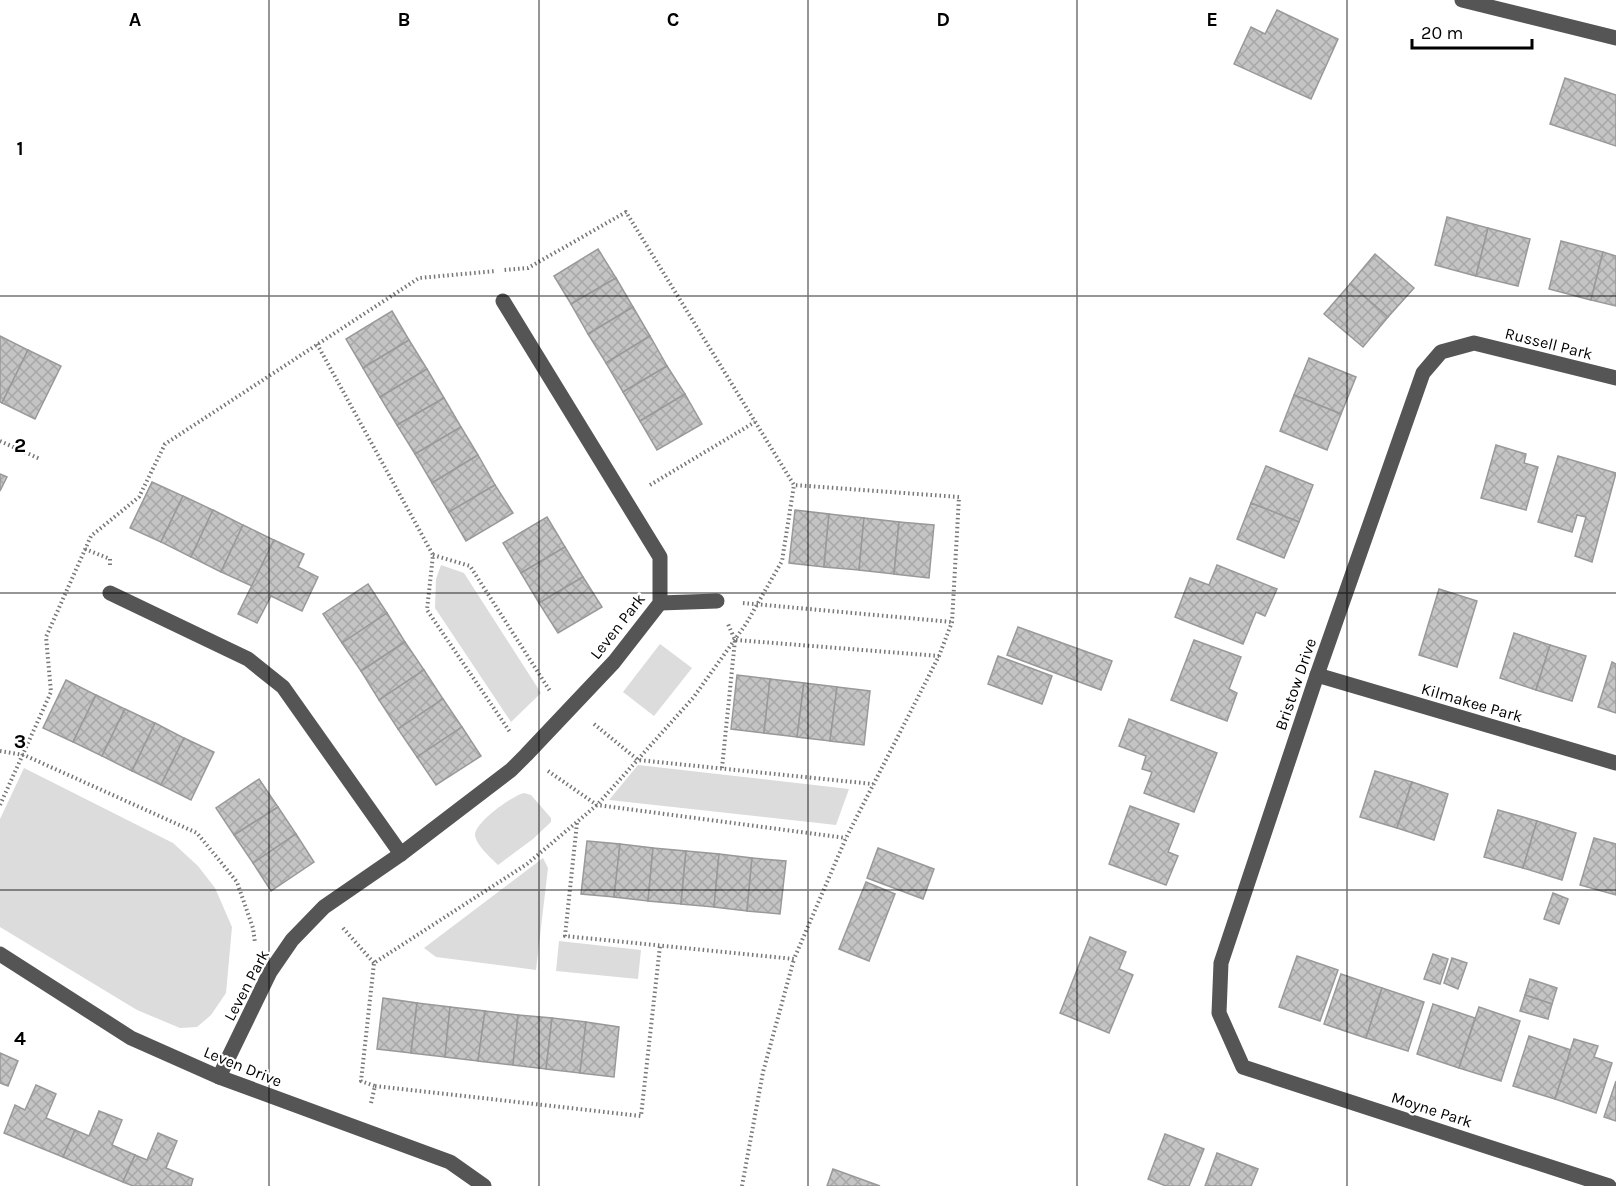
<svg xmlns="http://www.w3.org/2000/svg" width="1616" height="1186" viewBox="0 0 1616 1186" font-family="Karla,sans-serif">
<defs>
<pattern id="building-cross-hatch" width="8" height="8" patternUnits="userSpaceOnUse" patternTransform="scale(1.5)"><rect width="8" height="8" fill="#c4c4c4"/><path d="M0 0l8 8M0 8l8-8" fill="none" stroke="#a7a7a7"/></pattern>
</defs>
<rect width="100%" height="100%" fill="#fff"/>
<g fill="#dcdcdc">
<polygon points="441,565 464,573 541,693 511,722 435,608 436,579"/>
<polygon points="660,644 692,668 654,716 623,692"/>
<polygon points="638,765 849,789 836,825 609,800"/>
<polygon points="24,768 173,843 198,866 215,888 232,927 226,993 211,1015 197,1027 180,1028 137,1010 0,927 0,819"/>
<path d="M524 793 531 795 551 818V822L533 839 498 865C491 858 476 845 475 835 475 822 512 796 524 793Z"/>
<polygon points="543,858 548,868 536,970 436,957 424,948"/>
<polygon points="559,941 641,950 638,979 556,971"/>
</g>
<g fill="url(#building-cross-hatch)" stroke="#999" stroke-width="1.5">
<polygon points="1277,10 1338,39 1311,99 1234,64 1251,27 1265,34"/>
<polygon points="1565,78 1616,95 1616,146 1550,124"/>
<polygon points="1447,217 1488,228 1476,276 1435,265"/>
<polygon points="1488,228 1530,239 1518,286 1476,276"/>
<polygon points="1561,241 1603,252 1591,300 1549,289"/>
<polygon points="598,249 616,278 571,304 554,276"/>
<polygon points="1603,252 1616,256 1616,306 1591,300"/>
<polygon points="1375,254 1414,288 1388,317 1350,284"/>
<polygon points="616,278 633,307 588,334 571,304"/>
<polygon points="1350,284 1388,317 1363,347 1324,314"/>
<polygon points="633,307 650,336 606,363 588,334"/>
<polygon points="392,311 409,340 363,368 346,339"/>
<polygon points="0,336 28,350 2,403 0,402"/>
<polygon points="650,336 667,366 623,392 606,363"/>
<polygon points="409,340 427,369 380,397 363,368"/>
<polygon points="28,350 61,366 35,419 2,403"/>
<polygon points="1309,358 1356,377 1341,414 1294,395"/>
<polygon points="667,366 685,394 640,421 623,392"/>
<polygon points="427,369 444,398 397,425 380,397"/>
<polygon points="685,394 702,424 657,450 640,421"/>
<polygon points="1294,395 1341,414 1327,450 1280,431"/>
<polygon points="444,398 461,427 415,454 397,425"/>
<polygon points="461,427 478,455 432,483 415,454"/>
<polygon points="1496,445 1526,454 1524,463 1538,467 1526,510 1481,498"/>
<polygon points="478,455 495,485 449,512 432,483"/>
<polygon points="1558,456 1616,473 1592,562 1575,556 1586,517 1577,515 1572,532 1538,522"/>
<polygon points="1266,466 1313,485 1299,522 1251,503"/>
<polygon points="0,474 7,477 0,491"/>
<polygon points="152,482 183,496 161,542 130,528"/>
<polygon points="495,485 513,513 466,541 449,512"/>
<polygon points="183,496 213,510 191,557 161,542"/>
<polygon points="1251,503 1299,522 1284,558 1237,539"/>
<polygon points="213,510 243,525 221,572 191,557"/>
<polygon points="795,510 829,514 824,567 789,563"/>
<polygon points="829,514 864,518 859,570 824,567"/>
<polygon points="547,517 565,547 521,573 503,543"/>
<polygon points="864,518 899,522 894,574 859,570"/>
<polygon points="899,522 934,525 929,578 894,574"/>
<polygon points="243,525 274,540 252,586 221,572"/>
<polygon points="274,540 304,554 298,567 318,577 302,611 271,596 257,623 238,614"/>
<polygon points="565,547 583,577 539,603 521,573"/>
<polygon points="1217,565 1277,589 1265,616 1256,612 1243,644 1175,617 1190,578 1209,585"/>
<polygon points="583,577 602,607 558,633 539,603"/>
<polygon points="368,584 387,613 342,643 323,614"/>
<polygon points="1439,589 1477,601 1457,667 1419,655"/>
<polygon points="387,613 405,642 361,671 342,643"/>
<polygon points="1018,627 1112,661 1101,690 1007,655"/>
<polygon points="1514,633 1550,645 1536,690 1500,678"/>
<polygon points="1194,640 1241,657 1229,689 1237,693 1227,721 1171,700"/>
<polygon points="405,642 424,670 379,700 361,671"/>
<polygon points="1550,645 1586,656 1572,701 1536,690"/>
<polygon points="998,656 1052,676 1042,704 988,684"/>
<polygon points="1612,662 1616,664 1616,713 1598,707"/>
<polygon points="424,670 443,699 398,729 379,700"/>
<polygon points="737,675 770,679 764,733 731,729"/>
<polygon points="770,679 804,683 797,737 764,733"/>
<polygon points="66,680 96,695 73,742 43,728"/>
<polygon points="804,683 837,687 830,741 797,737"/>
<polygon points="837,687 870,691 864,745 830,741"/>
<polygon points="96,695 125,709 102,756 73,742"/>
<polygon points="443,699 462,727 417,757 398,729"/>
<polygon points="125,709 155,723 132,771 102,756"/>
<polygon points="1129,719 1217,753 1194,812 1144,793 1152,772 1142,769 1146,756 1119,746"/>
<polygon points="155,723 184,738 161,785 132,771"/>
<polygon points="462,727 481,756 436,785 417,757"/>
<polygon points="184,738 214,752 191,800 161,785"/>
<polygon points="1375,771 1412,782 1397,828 1360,817"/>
<polygon points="259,779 278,807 234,835 216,808"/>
<polygon points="1412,782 1448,794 1434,840 1397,828"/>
<polygon points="1130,806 1179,824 1168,852 1178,856 1166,885 1109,864"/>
<polygon points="278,807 296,834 253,863 234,835"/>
<polygon points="1498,810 1537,821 1523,868 1484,857"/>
<polygon points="1537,821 1576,833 1562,880 1523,868"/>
<polygon points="296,834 314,862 271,891 253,863"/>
<polygon points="1594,838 1616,844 1616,895 1580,885"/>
<polygon points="587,841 620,844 614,897 581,894"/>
<polygon points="620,844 653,848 648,901 614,897"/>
<polygon points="653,848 686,851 681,904 648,901"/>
<polygon points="878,848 934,869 923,899 867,878"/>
<polygon points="686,851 719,854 714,907 681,904"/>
<polygon points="719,854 752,858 747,911 714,907"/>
<polygon points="752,858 786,861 780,914 747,911"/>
<polygon points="866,882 895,894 869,961 839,949"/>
<polygon points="1553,893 1568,899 1559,924 1544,919"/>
<polygon points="1090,937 1126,952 1119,969 1133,975 1109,1033 1060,1013"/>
<polygon points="1433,954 1448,959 1440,984 1424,979"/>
<polygon points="1297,956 1338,970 1320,1021 1279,1007"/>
<polygon points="1452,958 1467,963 1458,989 1444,983"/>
<polygon points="1341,974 1382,988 1366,1038 1324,1024"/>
<polygon points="1530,979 1557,988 1552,1004 1525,995"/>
<polygon points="1382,988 1424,1002 1408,1051 1366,1038"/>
<polygon points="1525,995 1552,1004 1548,1019 1520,1011"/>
<polygon points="383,998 417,1003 411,1053 377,1049"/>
<polygon points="417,1003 450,1007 445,1057 411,1053"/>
<polygon points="1433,1004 1475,1018 1459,1068 1417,1054"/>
<polygon points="450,1007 485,1011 478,1061 445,1057"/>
<polygon points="1479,1007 1520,1021 1501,1081 1459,1068"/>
<polygon points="485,1011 518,1015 513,1065 478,1061"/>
<polygon points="518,1015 552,1018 546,1069 513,1065"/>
<polygon points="552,1018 586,1022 580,1073 546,1069"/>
<polygon points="586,1022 619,1027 614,1077 580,1073"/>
<polygon points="1529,1036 1571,1050 1555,1099 1513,1086"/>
<polygon points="1574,1039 1598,1046 1594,1057 1612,1063 1596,1113 1555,1099"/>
<polygon points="0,1053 18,1061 8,1086 0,1083"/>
<polygon points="1616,1081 1616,1121 1604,1117"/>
<polygon points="36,1085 56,1094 46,1118 75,1130 63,1157 4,1133 15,1105 25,1110"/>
<polygon points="99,1111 122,1120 112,1145 135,1155 123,1182 63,1157 75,1130 89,1136"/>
<polygon points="158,1133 177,1141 166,1168 193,1179 191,1186 133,1186 123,1182 135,1155 147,1160"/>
<polygon points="1165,1134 1204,1149 1189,1186 1166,1186 1148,1179"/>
<polygon points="1217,1153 1258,1169 1251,1186 1205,1186"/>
<polygon points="833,1169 880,1186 827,1186"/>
</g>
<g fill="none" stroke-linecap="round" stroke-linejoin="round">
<g stroke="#777" stroke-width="4" stroke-dasharray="1.5 3" stroke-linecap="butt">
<polyline points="317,344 433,555 427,610 510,732"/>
<polyline points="0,441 40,459"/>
<polyline points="650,485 755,422"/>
<polyline points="85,549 110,559 110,565"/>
<polyline points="433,555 470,566 550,691"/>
<polyline points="743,603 952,622"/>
<polyline points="736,640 939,656"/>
<polyline points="594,724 638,760 873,784"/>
<polyline points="0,751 24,755 197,833 237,882 253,928 255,943"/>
<polyline points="722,768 735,640 728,624"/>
<polyline points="548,771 597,805 846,838"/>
<polyline points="0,805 51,692 46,637 91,536 139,497 165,444 419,278 496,271"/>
<polyline points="577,823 565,936 794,959 846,838 939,656 952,622 959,497 794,485"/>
<polyline points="343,928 374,963"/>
<polyline points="375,1086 641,1116 660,946"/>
<polyline points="371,1103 375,1086 361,1081 374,963 527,864 597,805 693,698 746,624 782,561 794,485 626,212 528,268 504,270"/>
<polyline points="742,1186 763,1072 794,959"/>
</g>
<g stroke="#555" stroke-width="15">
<polyline points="1462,0 1616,38"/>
<polyline points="110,593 248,659 283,687 401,854"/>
<polyline points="660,603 717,601"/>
<polyline points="1317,675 1616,763"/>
<polyline points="0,954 131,1038 219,1077 450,1162 484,1186"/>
<polyline points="219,1077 270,972 292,940 324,907 401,854 511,770 526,755 614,662 660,603 660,557 503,301"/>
<polyline points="1609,1186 1243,1067 1219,1013 1221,963 1317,675 1423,373 1441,352 1474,343 1616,378"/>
</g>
</g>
<path fill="none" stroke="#000" stroke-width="1.5" stroke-opacity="0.55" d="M269 0V1186M539 0V1186M808 0V1186M1077 0V1186M1347 0V1186M0 296H1616M0 593H1616M0 890H1616"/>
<g text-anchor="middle" stroke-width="4.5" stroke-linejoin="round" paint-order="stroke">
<g font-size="16" fill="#000" stroke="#fff">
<text transform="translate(1549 343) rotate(14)" y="6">Russell Park</text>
<text transform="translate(617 626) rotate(-52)" y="6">Leven Park</text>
<text transform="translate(1295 684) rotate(-71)" y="6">Bristow Drive</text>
<text transform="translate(1472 702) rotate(16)" y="6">Kilmakee Park</text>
<text transform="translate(246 985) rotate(-62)" y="6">Leven Park</text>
<text transform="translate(243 1066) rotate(22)" y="6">Leven Drive</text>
<text transform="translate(1432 1109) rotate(18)" y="6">Moyne Park</text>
</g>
</g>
<g font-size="20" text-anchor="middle" font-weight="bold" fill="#000" stroke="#fff" stroke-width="4.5" stroke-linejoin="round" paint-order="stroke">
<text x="135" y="26">A</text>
<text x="404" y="26">B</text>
<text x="673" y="26">C</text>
<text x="943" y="26">D</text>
<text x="1212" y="26">E</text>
<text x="20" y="155">1</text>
<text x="20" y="452">2</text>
<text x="20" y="748">3</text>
<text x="20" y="1045">4</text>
</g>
<path d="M1412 39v9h120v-9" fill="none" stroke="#000000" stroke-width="3"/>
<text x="1421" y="39" font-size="18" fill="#000000" stroke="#ffffff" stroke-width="4.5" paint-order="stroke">20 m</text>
</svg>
